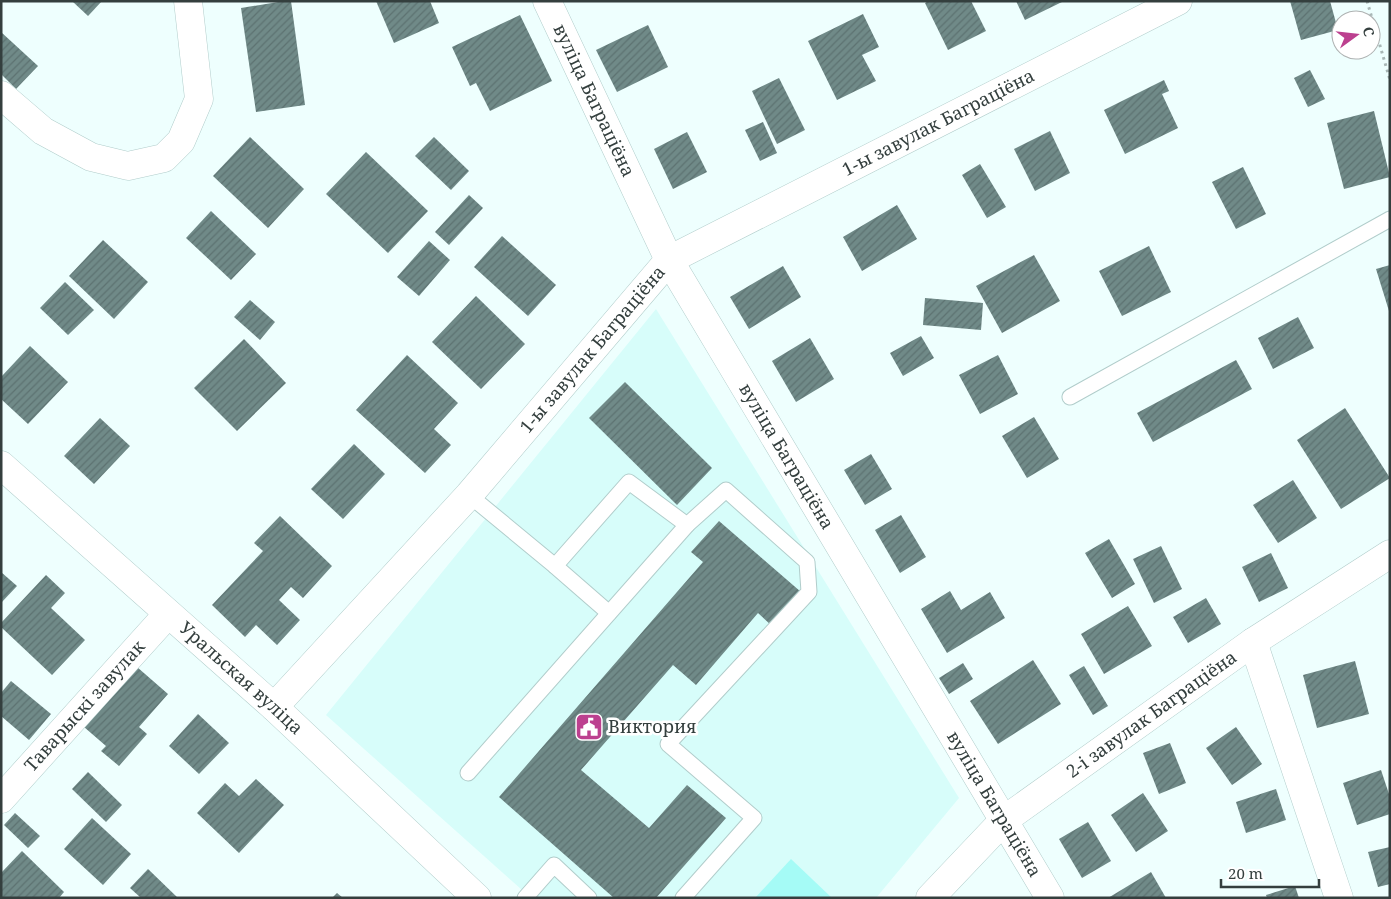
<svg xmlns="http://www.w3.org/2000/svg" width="1391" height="899" viewBox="0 0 1391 899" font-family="'Noto Serif',serif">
<defs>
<pattern id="building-hatch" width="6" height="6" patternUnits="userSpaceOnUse" patternTransform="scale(1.25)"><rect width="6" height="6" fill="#708a88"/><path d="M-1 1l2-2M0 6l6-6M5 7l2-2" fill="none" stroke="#5d7271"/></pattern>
</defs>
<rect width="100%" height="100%" fill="#eefffe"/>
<polygon fill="#d7fdfa" points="656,309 959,798 876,898 531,898 326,715"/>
<polygon fill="#a5fbf6" points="791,859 832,898 755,898"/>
<g fill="url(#building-hatch)">
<polygon points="72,1 102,1 88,16"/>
<polygon points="284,1 291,1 305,105 256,112 241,8"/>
<polygon points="376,1 430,1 439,23 394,43"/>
<polygon points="928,1 971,1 986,31 948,50 925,3"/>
<polygon points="1016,1 1064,1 1025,20"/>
<polygon points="1290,1 1330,1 1338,30 1301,40"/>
<polygon points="863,14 879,47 862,55 876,81 837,100 808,41"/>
<polygon points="520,15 552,81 490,111 476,83 470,86 452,47"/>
<polygon points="648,25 668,67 617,92 596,50"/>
<polygon points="1,32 38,66 16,89 1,74"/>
<polygon points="1310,70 1325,99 1308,107 1294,78"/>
<polygon points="779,78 805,130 777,144 752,91"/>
<polygon points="1164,80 1169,91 1162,94 1178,128 1125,154 1104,110"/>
<polygon points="1374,111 1390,177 1344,189 1327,123"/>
<polygon points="763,122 777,153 760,161 745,130"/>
<polygon points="1050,131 1070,173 1035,191 1014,149"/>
<polygon points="687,132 707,172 673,189 654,149"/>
<polygon points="250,137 304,189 268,228 213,176"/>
<polygon points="434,137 469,171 451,190 415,156"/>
<polygon points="366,152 428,211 388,253 326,194"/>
<polygon points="980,164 1006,207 987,218 962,175"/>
<polygon points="1243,167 1266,214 1236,229 1212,182"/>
<polygon points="469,195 483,208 449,245 435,232"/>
<polygon points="897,205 917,239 862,271 843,237"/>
<polygon points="211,211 256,254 231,280 186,238"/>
<polygon points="502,236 556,285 528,316 474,267"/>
<polygon points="103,240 148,282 114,319 69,276"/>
<polygon points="429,241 450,260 419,296 397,277"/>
<polygon points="1149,246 1171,292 1122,316 1099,271"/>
<polygon points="1034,255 1060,301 1002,333 976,286"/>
<polygon points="1390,265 1390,311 1389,311 1376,269"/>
<polygon points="783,266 801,297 749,329 730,297"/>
<polygon points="65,282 94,310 68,335 40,308"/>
<polygon points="476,296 525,344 481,389 432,342"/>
<polygon points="925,298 983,303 981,330 923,325"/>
<polygon points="250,300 275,322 260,340 234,317"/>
<polygon points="1298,317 1314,348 1273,369 1258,338"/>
<polygon points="921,336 934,358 903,376 890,353"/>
<polygon points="810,338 834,379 796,402 772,361"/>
<polygon points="244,339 286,383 237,431 194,388"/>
<polygon points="30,346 68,382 28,424 1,399 1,377"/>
<polygon points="407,355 458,403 434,429 451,445 425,473 356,410"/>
<polygon points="998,355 1018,394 980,414 959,375"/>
<polygon points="1236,360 1252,389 1153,442 1137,413"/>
<polygon points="625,382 712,468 677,505 589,418"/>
<polygon points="1345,408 1390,478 1341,509 1297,440"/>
<polygon points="1034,417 1059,459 1027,478 1002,436"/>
<polygon points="100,418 130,446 94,484 64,456"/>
<polygon points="354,444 385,474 343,519 311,489"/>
<polygon points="871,454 892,489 865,505 844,470"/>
<polygon points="1293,480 1317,518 1278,543 1253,505"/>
<polygon points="901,515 926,557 900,573 875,530"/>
<polygon points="280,516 332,566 303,598 291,587 279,600 300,620 277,645 256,625 245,637 212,605 263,551 254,543"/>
<polygon points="719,521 801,592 772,626 758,613 696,685 673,665 581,770 649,828 687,785 726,818 656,898 614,898 499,797 703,562 691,552"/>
<polygon points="1109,539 1135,584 1112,598 1085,553"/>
<polygon points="1161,546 1182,589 1154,603 1133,559"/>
<polygon points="1271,553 1288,588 1259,602 1242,567"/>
<polygon points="1,572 17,586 1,603"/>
<polygon points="46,575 65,593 51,608 85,640 52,675 1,627 1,623"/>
<polygon points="950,591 961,610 990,592 1005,618 947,653 921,609"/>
<polygon points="1206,598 1221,624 1188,643 1173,617"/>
<polygon points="1128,606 1152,646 1104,674 1081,634"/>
<polygon points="1033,660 1061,704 998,744 970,701"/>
<polygon points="1355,661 1369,714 1317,728 1303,675"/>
<polygon points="963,663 973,679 949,694 939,678"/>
<polygon points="1084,666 1108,706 1093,715 1069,675"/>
<polygon points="137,667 168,694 139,727 147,734 119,766 101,751 106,746 84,727"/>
<polygon points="11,681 51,714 29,740 1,716 1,693"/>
<polygon points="198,714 229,743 199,774 169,746"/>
<polygon points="1236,727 1262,764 1232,785 1206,748"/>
<polygon points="1170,743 1186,783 1159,794 1143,753"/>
<polygon points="1381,770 1390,797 1390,814 1357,825 1343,783"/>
<polygon points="88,772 122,805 106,822 72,789"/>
<polygon points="256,779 284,805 239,853 197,813 225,783 239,796"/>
<polygon points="1276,789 1286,820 1246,833 1236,802"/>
<polygon points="1143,793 1168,831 1136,852 1111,815"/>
<polygon points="15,813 40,836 28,848 4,825"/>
<polygon points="92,818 131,854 103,885 64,849"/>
<polygon points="1088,822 1111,861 1082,878 1059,839"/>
<polygon points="1390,847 1390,884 1378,887 1368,852"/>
<polygon points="22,851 64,892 59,898 1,898 1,873"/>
<polygon points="148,869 178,898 141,898 130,888"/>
<polygon points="1151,872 1166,898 1108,898"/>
<polygon points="1295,886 1299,898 1267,898 1266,895"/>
<polygon points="337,893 343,898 332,898"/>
</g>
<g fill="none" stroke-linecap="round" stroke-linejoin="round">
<g stroke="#b1cdcb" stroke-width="17">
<g id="lane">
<polyline points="1070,397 1390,219"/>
<polyline points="469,495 555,566 629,482 687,525 726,490 807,562 809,592 668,744 754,818 683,898"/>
<polyline points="555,566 609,613"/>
<polyline points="468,773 687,525"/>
<polyline points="525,898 554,865 589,898"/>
</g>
</g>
<g stroke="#b1cdcb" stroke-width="29">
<g id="street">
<path id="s1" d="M547 1 669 260 1050 898"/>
<polyline points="1,95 43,131 91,157 128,166 164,158 181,141 199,99 188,1"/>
<path id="s2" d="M1 465 274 707 477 898"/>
<polyline points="1253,642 1339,898"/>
<path id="s3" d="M274 707 469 495 669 260 1178 1"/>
<path id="s4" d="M1 799 167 615"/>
<path id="s5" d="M930 898 1004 820 1253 642 1390 554"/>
</g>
</g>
<polyline stroke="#a8b7b6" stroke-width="3" stroke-dasharray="2.5 4" stroke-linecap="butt" points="1367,1 1390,80"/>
<use href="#lane" stroke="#fff" stroke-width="15"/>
<use href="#street" stroke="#fff" stroke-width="28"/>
</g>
<defs>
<g id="civic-square" transform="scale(1.4375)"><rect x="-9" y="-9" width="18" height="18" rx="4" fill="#bc408f" stroke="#fff"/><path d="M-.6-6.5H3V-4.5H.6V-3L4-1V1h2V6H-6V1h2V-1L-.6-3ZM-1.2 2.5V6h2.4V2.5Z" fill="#fff"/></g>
</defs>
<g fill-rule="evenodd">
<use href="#civic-square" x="589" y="727"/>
</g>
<g text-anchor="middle" stroke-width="5" stroke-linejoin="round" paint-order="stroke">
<g font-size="18" fill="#343f3e" stroke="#fff">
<text dy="6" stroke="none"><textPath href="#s1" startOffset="110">вуліца Баграціёна</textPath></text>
<text dy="6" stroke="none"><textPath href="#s3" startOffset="899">1-ы завулак Баграціёна</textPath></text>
<text dy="6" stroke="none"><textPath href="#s3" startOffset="479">1-ы завулак Баграціёна</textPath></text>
<text dy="6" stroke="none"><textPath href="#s1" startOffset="515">вуліца Баграціёна</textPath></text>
<text dy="6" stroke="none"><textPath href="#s2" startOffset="321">Уральская вуліца</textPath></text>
<text dy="6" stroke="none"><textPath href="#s4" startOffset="125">Таварыскі завулак</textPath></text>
<text dy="6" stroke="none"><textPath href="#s5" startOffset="289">2-і завулак Баграціёна</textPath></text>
<text dy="6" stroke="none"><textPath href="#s1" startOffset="920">вуліца Баграціёна</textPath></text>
</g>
<g font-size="18" fill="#343f3e" stroke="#fff" text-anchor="start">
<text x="608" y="733">Виктория</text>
</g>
</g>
<rect width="1391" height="899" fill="none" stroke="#343f3e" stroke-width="5"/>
<g transform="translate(1356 35) rotate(75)"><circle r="24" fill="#ffffff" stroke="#aeb2b2"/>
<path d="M0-4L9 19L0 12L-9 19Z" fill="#bc408f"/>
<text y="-8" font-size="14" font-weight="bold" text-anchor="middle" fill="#343f3e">С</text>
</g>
<path d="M1221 879v8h98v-8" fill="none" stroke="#343f3e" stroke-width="2.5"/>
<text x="1228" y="879" font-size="15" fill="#343f3e" stroke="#ffffff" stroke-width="4" paint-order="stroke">20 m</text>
</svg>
